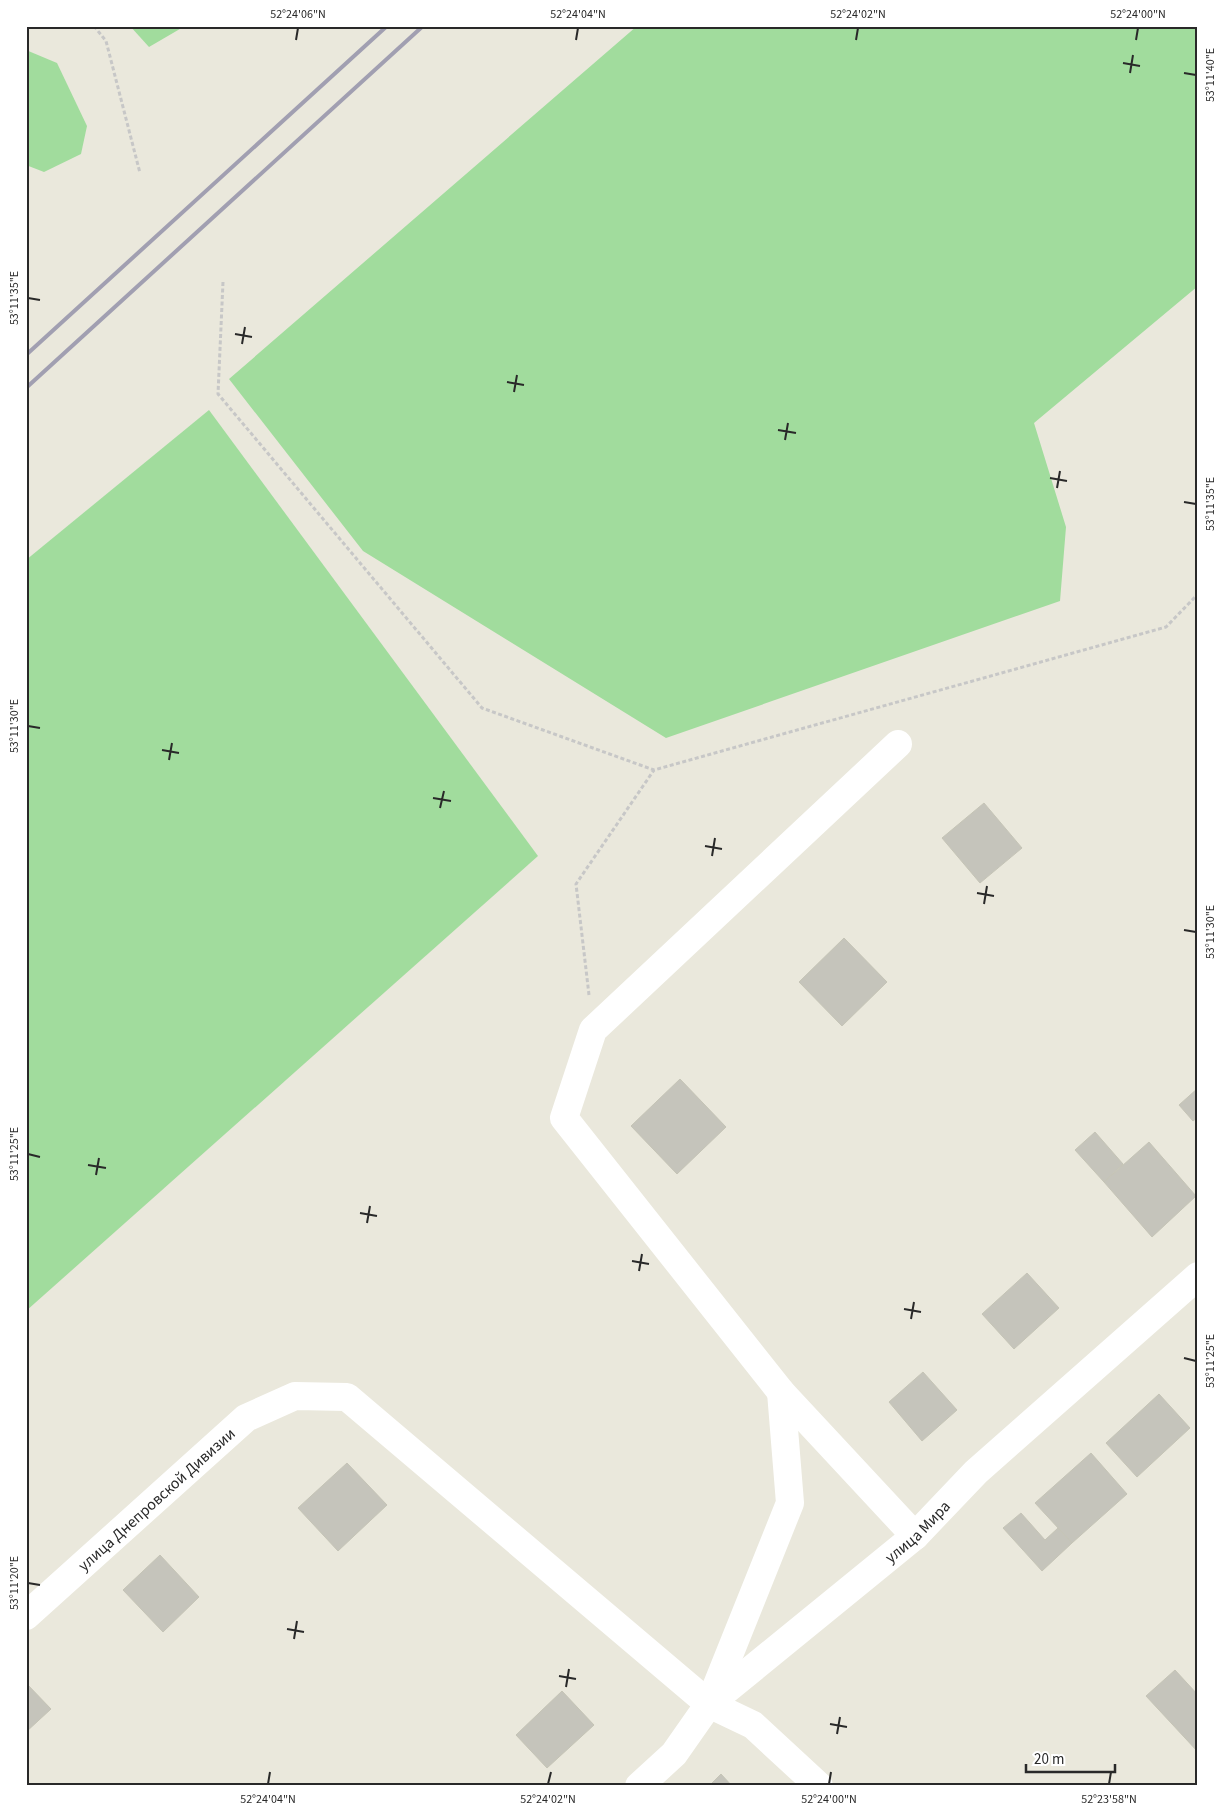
<svg xmlns="http://www.w3.org/2000/svg" width="1224" height="1812" viewBox="0 0 1224 1812" font-family="'Source Sans 3',sans-serif">
<rect width="100%" height="100%" fill="#eae8dc"/>
<g fill="#a1dc9d">
<polygon points="130,26 185,26 149,47"/>
<polygon points="637,26 1198,26 1198,286 1034,423 1066,527 1060,601 666,738 363,551 229,379"/>
<polygon points="26,50 57,63 87,126 81,154 44,172 26,165"/>
<polygon points="209,410 538,856 26,1311 26,560"/>
</g>
<g fill="#c5c4bb" stroke="#c5c4b6">
<polygon points="984,803 1022,848 980,883 942,838"/>
<polygon points="844,938 887,982 842,1026 799,982"/>
<polygon points="680,1079 726,1127 677,1174 631,1126"/>
<polygon points="1198,1088 1198,1117 1193,1121 1179,1105"/>
<polygon points="1095,1132 1123,1164 1104,1182 1075,1150"/>
<polygon points="1149,1142 1196,1196 1152,1237 1104,1182"/>
<polygon points="1027,1273 1059,1308 1014,1349 982,1314"/>
<polygon points="923,1372 957,1410 922,1441 889,1402"/>
<polygon points="1159,1394 1190,1428 1137,1477 1106,1443"/>
<polygon points="1091,1453 1127,1494 1072,1543 1035,1503"/>
<polygon points="347,1463 387,1505 338,1551 298,1508"/>
<polygon points="1021,1513 1045,1540 1058,1528 1072,1543 1042,1571 1003,1528"/>
<polygon points="160,1555 199,1597 163,1632 123,1590"/>
<polygon points="1175,1670 1198,1695 1198,1752 1146,1696"/>
<polygon points="26,1683 51,1709 26,1732"/>
<polygon points="562,1691 594,1725 547,1768 516,1735"/>
<polygon points="721,1774 732,1786 709,1786"/>
</g>
<g fill="none" stroke-linecap="round" stroke-linejoin="round">
<g stroke="#c7c7c7" stroke-width="3" stroke-dasharray="4 2.5" stroke-linecap="butt">
<polyline points="94,26 106,41 140,173"/>
<polyline points="223,282 218,394 482,708 654,770 1166,627 1198,594"/>
<polyline points="589,995 576,884 654,770"/>
</g>
<g stroke="#fff" stroke-width="28">
<polyline points="898,744 593,1030 564,1118 781,1392 915,1536"/>
<path id="s1" d="M26 1616 246 1418 295 1396 347 1397 709 1704 753 1725 819 1786"/>
<polyline points="711,1700 790,1503 781,1392"/>
<path id="s2" d="M639 1786 674 1754 709 1704 915 1536 976 1472 1198 1276"/>
</g>
<g stroke="#a19fb1" stroke-width="4">
<polyline points="26,355 387,26"/>
<polyline points="26,388 423,26"/>
</g>
</g>
<path fill="none" stroke="#292929" stroke-width="2" d="M296 40 298 28M576 40 578 28M856 40 858 28M1136 40 1138 28M1123 63 1140 66M1130 73 1133 55M1184 73 1196 75M28 298 40 300M235 334 252 337M242 344 245 327M507 382 524 385M514 392 517 375M778 430 796 433M785 440 788 423M1050 478 1067 481M1057 488 1060 471M1184 502 1196 504M28 726 40 728M162 750 179 753M169 760 172 743M433 798 451 801M440 808 444 791M705 846 722 849M712 856 715 838M977 893 994 896M984 904 987 886M1184 930 1196 932M28 1154 40 1157M88 1165 106 1168M96 1175 99 1158M360 1213 377 1216M367 1223 370 1206M632 1261 649 1264M639 1271 642 1254M904 1309 921 1312M911 1319 914 1302M1184 1358 1196 1361M28 1583 40 1585M287 1629 304 1632M294 1639 297 1621M559 1676 576 1679M566 1687 569 1669M830 1724 847 1727M837 1734 840 1717M268 1784 270 1772M548 1784 551 1772M829 1784 831 1772M1109 1784 1111 1772"/>
<g text-anchor="middle" stroke-width="4" stroke-linejoin="round" paint-order="stroke">
<g font-size="16" fill="#292929" stroke="#fff">
<text dy="6" stroke="none"><textPath href="#s1" startOffset="175">улица Днепровской Дивизии</textPath></text>
<text dy="6" stroke="none"><textPath href="#s2" startOffset="379">улица Мира</textPath></text>
</g>
</g>
<rect width="1224" height="1812" fill="none" stroke="#ffffff" stroke-width="55"/>
<path d="M1026 1764v8h89v-8" fill="none" stroke="#292929" stroke-width="2.5"/>
<text x="1034" y="1764" font-size="15" fill="#292929" stroke="#ffffff" stroke-width="4" paint-order="stroke">20 m</text>
<rect x="28" y="28" width="1168" height="1756" fill="none" stroke="#292929" stroke-width="2"/>
<g font-size="12" text-anchor="middle" fill="#292929">
<text x="298" y="18">52°24'06"N</text>
<text x="578" y="18">52°24'04"N</text>
<text x="858" y="18">52°24'02"N</text>
<text x="1138" y="18">52°24'00"N</text>
<text transform="translate(1210 75) rotate(-90)" y="4">53°11'40"E</text>
<text transform="translate(14 298) rotate(-90)" y="4">53°11'35"E</text>
<text transform="translate(1210 504) rotate(-90)" y="4">53°11'35"E</text>
<text transform="translate(14 726) rotate(-90)" y="4">53°11'30"E</text>
<text transform="translate(1210 932) rotate(-90)" y="4">53°11'30"E</text>
<text transform="translate(14 1154) rotate(-90)" y="4">53°11'25"E</text>
<text transform="translate(1210 1361) rotate(-90)" y="4">53°11'25"E</text>
<text transform="translate(14 1583) rotate(-90)" y="4">53°11'20"E</text>
<text x="268" y="1803">52°24'04"N</text>
<text x="548" y="1803">52°24'02"N</text>
<text x="829" y="1803">52°24'00"N</text>
<text x="1109" y="1803">52°23'58"N</text>
</g>
</svg>
